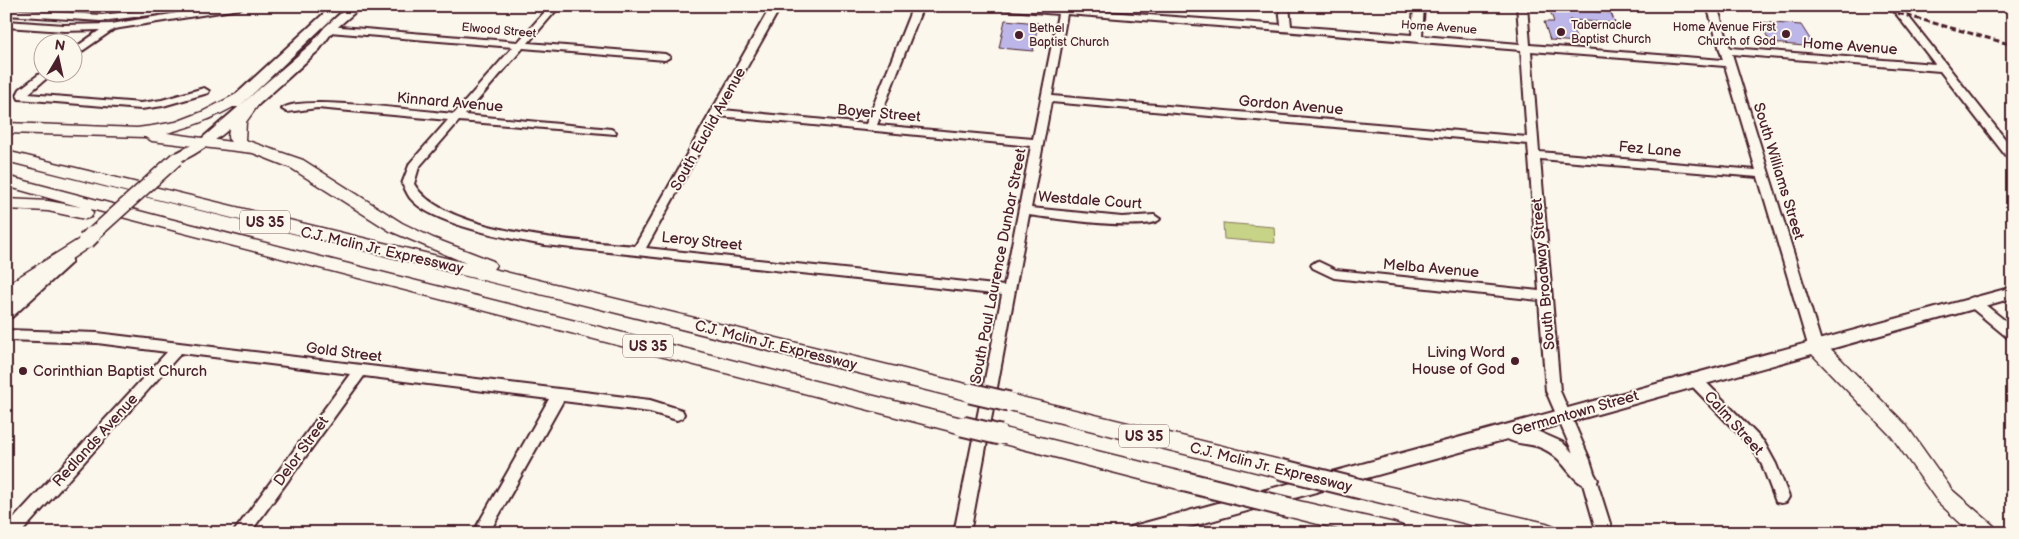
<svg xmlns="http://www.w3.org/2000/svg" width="2019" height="539" viewBox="0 0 2019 539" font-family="'Balsamiq Sans',sans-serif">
<rect width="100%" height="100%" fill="#fbf7ec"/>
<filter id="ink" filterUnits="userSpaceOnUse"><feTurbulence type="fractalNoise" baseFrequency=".02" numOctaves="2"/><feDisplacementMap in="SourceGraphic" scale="10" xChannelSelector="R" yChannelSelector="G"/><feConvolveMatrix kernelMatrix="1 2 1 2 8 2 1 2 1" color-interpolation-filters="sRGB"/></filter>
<g filter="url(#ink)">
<polygon fill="#c7d387" stroke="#887959" points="1223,223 1274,227 1275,243 1224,239"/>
<g fill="#bdb7e9" stroke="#4a1f2b">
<polygon points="1549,8 1611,13 1615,23 1569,20 1578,42 1550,40 1544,22 1554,22"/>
<polygon points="1005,20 1038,23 1033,51 999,48"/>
<polygon points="1759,22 1801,25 1815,47 1771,43"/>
</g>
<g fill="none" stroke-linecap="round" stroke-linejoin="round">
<g stroke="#4a1f2b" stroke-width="4">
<g id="minor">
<polygon points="220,6 244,6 239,9 114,29 72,58 72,50 100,30 64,31 6,27 6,21 64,25 111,24"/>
<path d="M550 6H560L528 43 665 54 670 57 665 60 523 48 465 115 611 129 616 132 615 134 459 121 419 167 414 184C443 234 581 241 635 246L771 6H781L723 110 866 124 913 6H923L877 125 1033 139 1058 14 997 9 992 6 1059 8V6H1069L1068 9 1281 25 1279 6H1289L1291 26 1412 35 1414 6H1424L1422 36 1520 44 1517 6H1527L1530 45 1723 60 1707 6H1717L1730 48 1935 64 1890 6H1900L2013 149V160H2009L1940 71 1732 54 1822 345 1820 349H1810L1808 345 1758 177 1540 159 1560 391 1590 460 1613 533H1597L1576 460 1546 391 1539 300 1334 278 1313 268 1311 265 1317 261 1336 270 1539 291 1528 144 1051 102 1031 208 1122 217 1154 215 1160 219C1150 232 1050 218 1029 215L970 533H954L1002 295 545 245C511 239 432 225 410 198 407 194 405 188 402 184L410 163 448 120 317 108 287 112 282 109C297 94 426 112 454 114L513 47 329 32 324 29 329 26 518 42ZM1067 14 1521 50 1527 137 1052 96ZM1531 51 1725 66 1756 170 1539 152ZM719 116 1031 146 1004 286 646 248Z"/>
<polygon points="164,8 167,9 167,13 101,21 6,15 6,9 101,15"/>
<polygon points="42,72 54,72 28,94 141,103 162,100 204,88 209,91 208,93 163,106 141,109 19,99 17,95 20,89"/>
<polygon points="1973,297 1978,299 2013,327 2013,339 2008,338 1968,305 1967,302 1968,299"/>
<polygon points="6,330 97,333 650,400 682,410 684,414 682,418 677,420 650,412 563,401 489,533 473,533 549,399 364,376 250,533 233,533 350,374 181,353 21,533 6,533 6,527 167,352 97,343 6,340"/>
<polygon points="1694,374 1699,375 1764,442 1776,464 1789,497 1786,502 1781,503 1776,502 1762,465 1754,450 1689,383 1687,379 1689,375"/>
</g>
</g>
<g stroke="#4a1f2b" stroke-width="4">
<g id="major">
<polygon points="332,6 345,6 239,107 229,107 228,104 229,101"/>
<path d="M349 6H362L333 31 319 50C297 69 195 168 171 162L169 159 171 156 199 141 311 44 325 27Z"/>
<polygon points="65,255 70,256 72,260 70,264 12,317 6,319 6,304 60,256"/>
<path d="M2013 287V298L1537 431 1562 442 1595 475 1598 480 1595 485C1579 491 1568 468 1557 458 1536 440 1526 448 1507 439L1168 533H1128L1130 527 1137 525Z"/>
</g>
</g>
<g stroke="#4a1f2b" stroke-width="3">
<g id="highway">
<path d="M246 89 253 93 251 96C224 114 198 125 167 133L231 142 228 138 230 122 249 98H259L261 101 246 122 245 140 303 160 402 223 433 238 493 261 496 265 493 269 970 385 977 388 980 393 977 398 970 401C649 320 327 243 6 161V151L466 263 390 231 291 168 253 153 152 141 145 137 6 133V123L137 128 152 126 176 122 202 112Z"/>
<polygon points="6,176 158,216 962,418 969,420 972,426 969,432 962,434 91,209 93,213 91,217 85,219 48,211 6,209 6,199 48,201 81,207 6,186"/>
<polygon points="86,235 92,237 95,241 92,245 12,299 6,300 6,285"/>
<polygon points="1815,338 1822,340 1906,425 1952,490 1994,526 1997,533 1971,533 1938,502 1892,437 1808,350 1806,345 1808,340"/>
<polygon points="1009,394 1280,460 1287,463 1290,469 1287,475 1280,478 1009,410 1002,407 999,402 1002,397"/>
<polygon points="1000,427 1182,472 1189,475 1192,481 1189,487 1182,490 1000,443 993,441 990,435 993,429"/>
<polygon points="1369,482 1546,523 1554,526 1557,533 1505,533 1369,500 1362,497 1358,491 1362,485"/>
<polygon points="1290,499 1394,523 1402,526 1405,533 1354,533 1290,517 1282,514 1279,508 1282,502"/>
</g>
</g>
<use href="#minor" fill="#fbf7ec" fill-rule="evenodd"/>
<use href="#major" fill="#fbf7ec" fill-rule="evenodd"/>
<use href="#highway" fill="#fbf7ec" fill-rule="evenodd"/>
<polyline stroke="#4a1f2b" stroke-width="3" stroke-dasharray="6 3" stroke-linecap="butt" points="1872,6 2013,45"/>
<g stroke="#4a1f2b" stroke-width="16" stroke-linecap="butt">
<polyline id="major-bridge-far1" points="91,236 176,159"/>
</g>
<g stroke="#4a1f2b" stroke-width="20" stroke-linecap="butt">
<polyline id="major-bridge" points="86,241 92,235"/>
</g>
<g stroke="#4a1f2b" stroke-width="23" stroke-linecap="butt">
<g id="highway-bridge">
<polyline points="970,393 1009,402"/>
<polyline points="962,426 1000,435"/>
<polyline points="1280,469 1369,491"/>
<polyline points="1182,481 1290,508"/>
</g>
</g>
<use href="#major-bridge-far1" stroke="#fbf7ec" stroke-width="13"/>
<use href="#major-bridge" stroke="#fbf7ec" stroke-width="16"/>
<use href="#highway-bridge" stroke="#fbf7ec" stroke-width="19"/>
</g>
</g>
<g fill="#4a1f2b" stroke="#fbf7ec" stroke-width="2">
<circle cx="1561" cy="32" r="5"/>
<circle cx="1786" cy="34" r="5"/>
<circle cx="1019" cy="35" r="5"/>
<circle cx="1515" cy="361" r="5"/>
<circle cx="23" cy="371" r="5"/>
</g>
<g text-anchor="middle" stroke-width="4" stroke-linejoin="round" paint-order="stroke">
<g font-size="12" fill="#4a1f2b" stroke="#fbf7ec" text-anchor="start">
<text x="1571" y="29">Tabernacle<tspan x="1571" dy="14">Baptist Church</tspan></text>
<text x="1776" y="31" text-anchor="end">Home Avenue First<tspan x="1776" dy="14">Church of God</tspan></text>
<text x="1029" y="32">Bethel<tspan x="1029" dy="14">Baptist Church</tspan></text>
</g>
<g font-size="12" fill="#4a1f2b" stroke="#fbf7ec">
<text transform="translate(1439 27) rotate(4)" y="4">Home Avenue</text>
<text transform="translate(499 30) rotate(5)" y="4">Elwood Street</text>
</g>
<g fill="#fbf7ec" stroke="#7f6065" stroke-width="1">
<rect x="240" y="210.5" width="50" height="23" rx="4"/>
<rect x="623" y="334.5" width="50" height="23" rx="4"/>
<rect x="1119" y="424.5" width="50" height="23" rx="4"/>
</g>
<g font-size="14" font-weight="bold" fill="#4a1f2b">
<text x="265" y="227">US 35</text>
<text x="648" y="351">US 35</text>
<text x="1144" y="441">US 35</text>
</g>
<g font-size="15" fill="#4a1f2b" stroke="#fbf7ec">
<text transform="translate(1850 46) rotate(4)" y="5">Home Avenue</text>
<text transform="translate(450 102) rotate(5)" y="5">Kinnard Avenue</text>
<text transform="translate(1291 105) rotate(5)" y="5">Gordon Avenue</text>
<text transform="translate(879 113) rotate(5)" y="5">Boyer Street</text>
<text transform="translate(708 129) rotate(-61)" y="5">South Euclid Avenue</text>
<text transform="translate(1650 149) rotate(5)" y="5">Fez Lane</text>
<text transform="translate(1779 171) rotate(73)" y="5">South Williams Street</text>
<text transform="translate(1090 200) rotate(4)" y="5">Westdale Court</text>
<text transform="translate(702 241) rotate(6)" y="5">Leroy Street</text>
<text transform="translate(382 250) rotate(13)" y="5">C.J. Mclin Jr. Expressway</text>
<text transform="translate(998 266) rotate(-79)" y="5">South Paul Laurence Dunbar Street</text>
<text transform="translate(1431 268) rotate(5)" y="5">Melba Avenue</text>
<text transform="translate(1543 274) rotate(-95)" y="5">South Broadway Street</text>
<text transform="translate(776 345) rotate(14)" y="5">C.J. Mclin Jr. Expressway</text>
<text transform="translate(344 352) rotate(7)" y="5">Gold Street</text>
<text transform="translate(1575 413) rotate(-16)" y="5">Germantown Street</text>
<text transform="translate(1734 423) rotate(48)" y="5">Calm Street</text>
<text transform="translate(95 440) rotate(-48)" y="5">Redlands Avenue</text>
<text transform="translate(301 451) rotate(-54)" y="5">Delor Street</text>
<text transform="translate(1271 467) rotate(14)" y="5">C.J. Mclin Jr. Expressway</text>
</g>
<g font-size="15" fill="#4a1f2b" stroke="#fbf7ec" text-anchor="end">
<text x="1505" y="357">Living Word<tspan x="1505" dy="17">House of God</tspan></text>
<text x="33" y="376" text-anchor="start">Corinthian Baptist Church</text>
</g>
</g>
<rect width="2019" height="539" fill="none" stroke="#fbf7ec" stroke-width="25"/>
<rect x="12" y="12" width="1994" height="514" fill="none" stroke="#4a1f2b" stroke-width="2" filter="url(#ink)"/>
<g transform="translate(58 58) rotate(9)"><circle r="24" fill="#fbf7ec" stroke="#b4a19f"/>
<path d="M0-4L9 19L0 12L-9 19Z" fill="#4a1f2b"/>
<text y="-8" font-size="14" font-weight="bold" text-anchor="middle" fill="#4a1f2b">N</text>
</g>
</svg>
